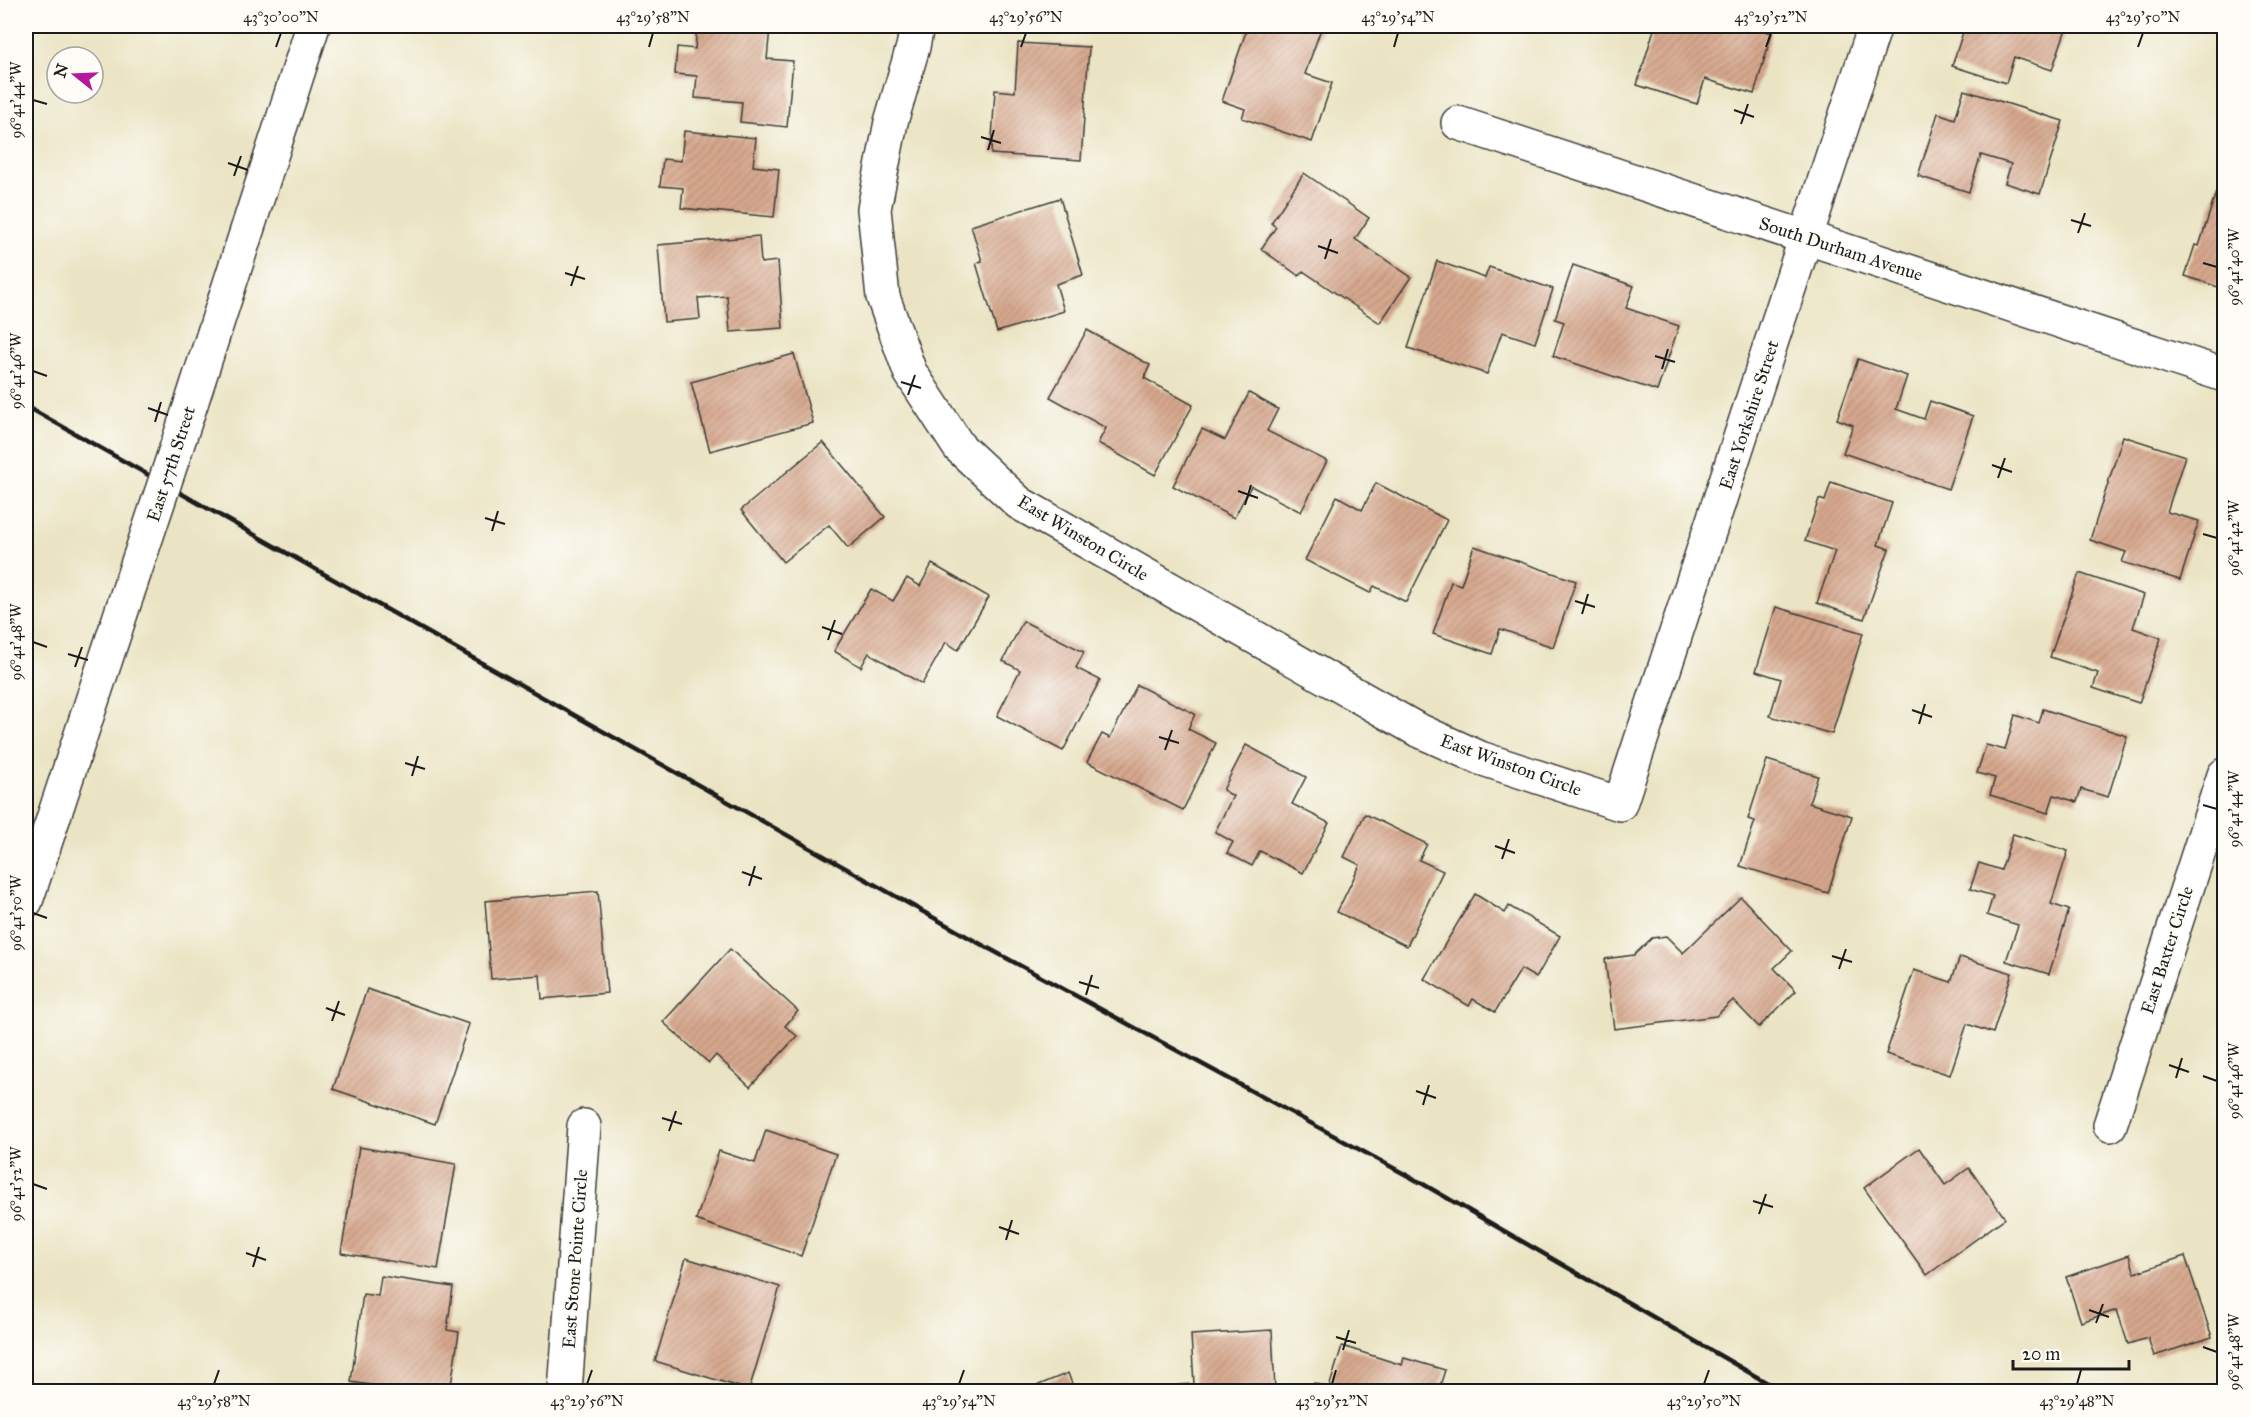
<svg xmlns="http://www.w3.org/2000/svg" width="2250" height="1417" viewBox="0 0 2250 1417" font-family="'IM FELL Great Primer',serif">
<defs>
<pattern id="building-hatch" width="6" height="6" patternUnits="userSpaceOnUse" patternTransform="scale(1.5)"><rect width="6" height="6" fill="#d6a78d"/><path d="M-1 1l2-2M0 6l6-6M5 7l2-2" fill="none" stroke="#b78f79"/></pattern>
</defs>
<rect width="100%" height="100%" fill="#fdfcf7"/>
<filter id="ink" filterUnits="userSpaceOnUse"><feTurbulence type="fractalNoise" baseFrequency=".0167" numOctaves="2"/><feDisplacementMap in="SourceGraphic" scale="12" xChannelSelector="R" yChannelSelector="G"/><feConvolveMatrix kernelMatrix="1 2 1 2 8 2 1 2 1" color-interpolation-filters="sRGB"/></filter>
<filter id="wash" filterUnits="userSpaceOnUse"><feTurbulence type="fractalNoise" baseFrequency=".008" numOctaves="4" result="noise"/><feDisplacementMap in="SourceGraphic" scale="24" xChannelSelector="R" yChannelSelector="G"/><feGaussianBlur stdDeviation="1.35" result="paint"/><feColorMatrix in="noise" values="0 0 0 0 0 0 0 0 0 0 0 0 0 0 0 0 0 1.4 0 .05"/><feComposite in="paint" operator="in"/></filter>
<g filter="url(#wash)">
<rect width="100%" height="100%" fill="#ebe4c4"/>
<g id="blocks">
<g fill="url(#building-hatch)">
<polygon points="697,26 770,28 767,59 793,61 787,127 740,122 742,102 695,98 697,76 675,74 677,47 695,49"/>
<polygon points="1248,26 1322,26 1305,74 1332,83 1312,142 1242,118 1245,109 1222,101"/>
<polygon points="1655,26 1748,26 1772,33 1754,94 1705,79 1697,104 1637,85"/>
<polygon points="1965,26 2067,26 2052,70 2014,57 2006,83 1952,66"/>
<polygon points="1018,43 1089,47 1081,160 991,154 995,90 1015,92"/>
<polygon points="1964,90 2063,121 2040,194 2005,183 2011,164 1981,155 1969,192 1918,176 1938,113 1955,119"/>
<polygon points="684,131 756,138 753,166 779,169 774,217 681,208 683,188 660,186 663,159 681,161"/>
<polygon points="1304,173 1369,218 1355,239 1411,277 1380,323 1303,271 1299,276 1261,249 1276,227 1271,223"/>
<polygon points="2219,183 2224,185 2224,289 2185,276 2195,245 2199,246"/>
<polygon points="1060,198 1083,275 1056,284 1064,311 997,332 976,263 982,261 971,226"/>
<polygon points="759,236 761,263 778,261 783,328 730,332 727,296 698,298 700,319 664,322 658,245"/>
<polygon points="1437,261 1485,278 1489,267 1553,289 1535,343 1502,332 1487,374 1408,348"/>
<polygon points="1573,265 1634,286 1626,308 1679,326 1657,391 1553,356 1564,322 1555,319"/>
<polygon points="1087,330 1150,365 1144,378 1193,405 1155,475 1098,443 1106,428 1050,397"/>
<polygon points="794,354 813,423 710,451 691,382"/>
<polygon points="1858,359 1907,376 1896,409 1924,419 1930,401 1973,416 1948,489 1843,453 1853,425 1837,419"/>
<polygon points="1249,393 1278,409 1267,431 1327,461 1301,512 1251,486 1234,518 1173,486 1202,429 1225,440"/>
<polygon points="2123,436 2185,456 2167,512 2199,521 2180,580 2122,562 2126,552 2090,540"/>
<polygon points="823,442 885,517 848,548 829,525 783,562 741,510"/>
<polygon points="1831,482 1892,503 1878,545 1889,549 1864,619 1817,603 1835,551 1805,541 1819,499 1825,501"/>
<polygon points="1376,483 1447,520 1406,602 1374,586 1370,593 1305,560 1337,496 1362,510"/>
<polygon points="1474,546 1576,581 1553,647 1500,629 1492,654 1433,634 1451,582 1461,585"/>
<polygon points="932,564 989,597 958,650 946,642 922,684 869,653 861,667 834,651 871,589 893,601 907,578 920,586"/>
<polygon points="2079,573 2144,595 2133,628 2161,638 2139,703 2093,688 2098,673 2050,657"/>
<polygon points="1776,607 1863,633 1832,734 1770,716 1781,679 1756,671"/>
<polygon points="1023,621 1084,652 1076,668 1100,680 1063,751 997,716 1020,670 1003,661"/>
<polygon points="1137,685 1195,714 1188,729 1216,743 1183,810 1087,762 1102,734 1110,738"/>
<polygon points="2043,709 2127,736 2108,797 2081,789 2077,802 2054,795 2048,813 1990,795 1995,778 1977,773 1986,745 2005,750 2015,715 2039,723"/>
<polygon points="1246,745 1306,777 1292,804 1329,823 1303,873 1260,851 1252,866 1227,853 1233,842 1215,832 1233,796 1223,790"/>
<polygon points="1767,760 1818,776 1809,803 1852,816 1828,893 1740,866 1755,821 1748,819"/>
<polygon points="1365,814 1427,844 1419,860 1443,871 1407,946 1337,912 1360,865 1344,857"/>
<polygon points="2013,834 2068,851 2051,904 2069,910 2049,974 2006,961 2018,925 1987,915 1993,896 1970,889 1979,863 2001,870"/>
<polygon points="598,891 607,993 542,999 540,975 491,979 485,901"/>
<polygon points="1475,894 1505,913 1509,906 1560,936 1536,978 1521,969 1495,1012 1473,999 1469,1006 1424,979"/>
<polygon points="1741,897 1792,951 1774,968 1796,991 1759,1027 1733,1000 1716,1016 1614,1029 1605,959 1634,955 1652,938 1666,936 1683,953"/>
<polygon points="730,949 798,1011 785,1026 797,1036 750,1087 716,1055 709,1063 663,1022"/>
<polygon points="1960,957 2012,973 1993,1033 1967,1024 1950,1075 1886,1054 1914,970 1951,982"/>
<polygon points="367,989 469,1024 435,1124 333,1089"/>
<polygon points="766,1130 836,1154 801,1256 696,1220 719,1151 755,1163"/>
<polygon points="359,1147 456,1164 438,1269 341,1253"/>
<polygon points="1919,1148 1945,1185 1969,1168 2005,1218 1927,1275 1864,1188"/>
<polygon points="2129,1255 2135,1273 2185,1256 2212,1337 2154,1356 2148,1338 2128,1344 2117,1310 2081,1322 2066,1277"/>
<polygon points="686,1258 780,1287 749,1390 655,1361"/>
<polygon points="381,1276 453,1287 447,1330 459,1332 450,1392 416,1392 351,1382 363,1294 378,1296"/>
<polygon points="1272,1330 1275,1390 1179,1392 1178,1385 1194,1384 1191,1335"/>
<polygon points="1342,1346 1402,1365 1404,1358 1445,1370 1438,1392 1311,1392 1314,1383 1329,1388"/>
<polygon points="1068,1373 1075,1392 1024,1392 1024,1391"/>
</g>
</g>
</g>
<g filter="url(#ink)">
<use href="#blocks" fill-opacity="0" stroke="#3b3a35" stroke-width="1.5"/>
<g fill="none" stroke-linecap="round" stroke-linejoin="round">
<g stroke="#3b3a35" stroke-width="36">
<g id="street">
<polyline points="917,26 913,47 891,122 874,209 883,297 910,372 959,447 1019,503 1416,729 1480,758 1620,804 1875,26"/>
<polyline points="1458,123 2224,375"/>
<polyline points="2110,1125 2224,775"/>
<polyline points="565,1392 584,1126"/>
</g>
</g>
<g stroke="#3b3a35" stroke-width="36">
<g id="secondary">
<polyline points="191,404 313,26"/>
<polyline points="26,901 127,595"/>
</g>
</g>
<use href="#street" stroke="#fff" stroke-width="33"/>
<use href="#secondary" stroke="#fff" stroke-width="33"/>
<polyline stroke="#1c1c1c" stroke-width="4.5" points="26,406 975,941 1423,1184 1783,1392"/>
<g stroke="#3b3a35" stroke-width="36" stroke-linecap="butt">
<polyline id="secondary-bridge" points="127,595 191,404"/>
</g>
<use href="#secondary-bridge" stroke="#fff" stroke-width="33"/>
</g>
</g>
<path fill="none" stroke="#1c1c1c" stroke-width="2" d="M276 47 281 33M649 47 653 33M1021 47 1026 33M1394 47 1398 33M1766 47 1771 33M2138 47 2143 33M33 100 47 104M1734 110 1754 117M1741 124 1748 104M981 137 1001 143M988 150 994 130M228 163 248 170M234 176 241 156M2071 220 2091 226M2078 233 2085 213M1318 246 1338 253M1325 259 1331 239M2203 263 2217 267M565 273 585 279M571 286 578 266M1655 356 1675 362M1662 369 1668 349M33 371 47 376M901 382 921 388M908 395 915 375M148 408 168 415M155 422 161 402M1992 465 2012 472M1998 478 2005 458M1238 491 1258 498M1245 505 1251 485M485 518 505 524M492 531 498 511M2203 534 2217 538M1575 601 1595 607M1582 614 1588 594M822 627 842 634M828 640 835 620M33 642 47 647M68 654 88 660M75 667 82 647M1912 710 1932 717M1919 724 1925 704M1159 737 1179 743M1165 750 1172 730M405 763 425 769M412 776 418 756M2203 805 2217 809M1495 846 1515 853M1502 859 1509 839M742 872 762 879M749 886 755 866M33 913 47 918M1832 956 1852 962M1839 969 1846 949M1079 982 1099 988M1086 995 1092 975M326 1008 345 1015M332 1021 339 1001M2169 1065 2189 1072M2203 1076 2217 1081M2176 1078 2182 1058M1416 1091 1436 1098M1423 1105 1429 1085M662 1118 682 1124M669 1131 676 1111M33 1184 47 1189M1753 1201 1773 1207M1759 1214 1766 1194M999 1227 1019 1234M1006 1240 1012 1220M246 1253 266 1260M253 1267 259 1247M2089 1310 2109 1317M2096 1323 2103 1304M1336 1337 1356 1343M2203 1347 2217 1352M1343 1350 1349 1330M214 1384 219 1370M587 1384 592 1370M959 1384 964 1370M1332 1384 1336 1370M1704 1384 1709 1370M2077 1384 2081 1370"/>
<g text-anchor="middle" stroke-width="4.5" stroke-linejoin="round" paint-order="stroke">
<g font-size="18" fill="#1c1c1c" stroke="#fdfcf7">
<text transform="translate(1841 249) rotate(18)" y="6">South Durham Avenue</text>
<text transform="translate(1749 415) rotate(-72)" y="6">East Yorkshire Street</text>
<text transform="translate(171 464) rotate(-72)" y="6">East 57th Street</text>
<text transform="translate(1083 538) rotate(31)" y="6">East Winston Circle</text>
<text transform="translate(1511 765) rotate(20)" y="6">East Winston Circle</text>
<text transform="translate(2167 950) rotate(-72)" y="6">East Baxter Circle</text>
<text transform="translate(575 1259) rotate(-86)" y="6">East Stone Pointe Circle</text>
</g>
</g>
<rect width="2250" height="1417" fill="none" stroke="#fdfcf7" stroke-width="66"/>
<g transform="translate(75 75) rotate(288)"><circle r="28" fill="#fdfcf7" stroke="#a3a29f" stroke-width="1.5"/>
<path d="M0-4.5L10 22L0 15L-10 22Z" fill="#b5179e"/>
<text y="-9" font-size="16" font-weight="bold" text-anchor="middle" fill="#1c1c1c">N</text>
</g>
<path d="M2013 1360v9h116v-9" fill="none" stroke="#1c1c1c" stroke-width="3"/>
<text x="2022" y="1360" font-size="18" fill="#1c1c1c" stroke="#fdfcf7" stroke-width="4.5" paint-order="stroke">20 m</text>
<rect x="33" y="33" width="2184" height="1351" fill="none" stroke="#1c1c1c" stroke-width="2"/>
<g font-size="15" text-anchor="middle" fill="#1c1c1c">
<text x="281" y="22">43°30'00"N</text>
<text x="653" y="22">43°29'58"N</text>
<text x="1026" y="22">43°29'56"N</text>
<text x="1398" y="22">43°29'54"N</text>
<text x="1771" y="22">43°29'52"N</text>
<text x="2143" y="22">43°29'50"N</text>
<text transform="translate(16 100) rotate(-90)" y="5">96°41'44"W</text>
<text transform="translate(2234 267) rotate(-90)" y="5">96°41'40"W</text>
<text transform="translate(16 371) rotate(-90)" y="5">96°41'46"W</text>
<text transform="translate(2234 538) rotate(-90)" y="5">96°41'42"W</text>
<text transform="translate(16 642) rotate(-90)" y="5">96°41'48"W</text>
<text transform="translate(2234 809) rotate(-90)" y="5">96°41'44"W</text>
<text transform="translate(16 913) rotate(-90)" y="5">96°41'50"W</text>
<text transform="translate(2234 1081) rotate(-90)" y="5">96°41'46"W</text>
<text transform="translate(16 1184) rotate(-90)" y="5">96°41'52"W</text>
<text transform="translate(2234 1352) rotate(-90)" y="5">96°41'48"W</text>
<text x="214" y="1406">43°29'58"N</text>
<text x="587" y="1406">43°29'56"N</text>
<text x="959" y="1406">43°29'54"N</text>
<text x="1332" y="1406">43°29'52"N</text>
<text x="1704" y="1406">43°29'50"N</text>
<text x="2077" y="1406">43°29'48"N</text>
</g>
</svg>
